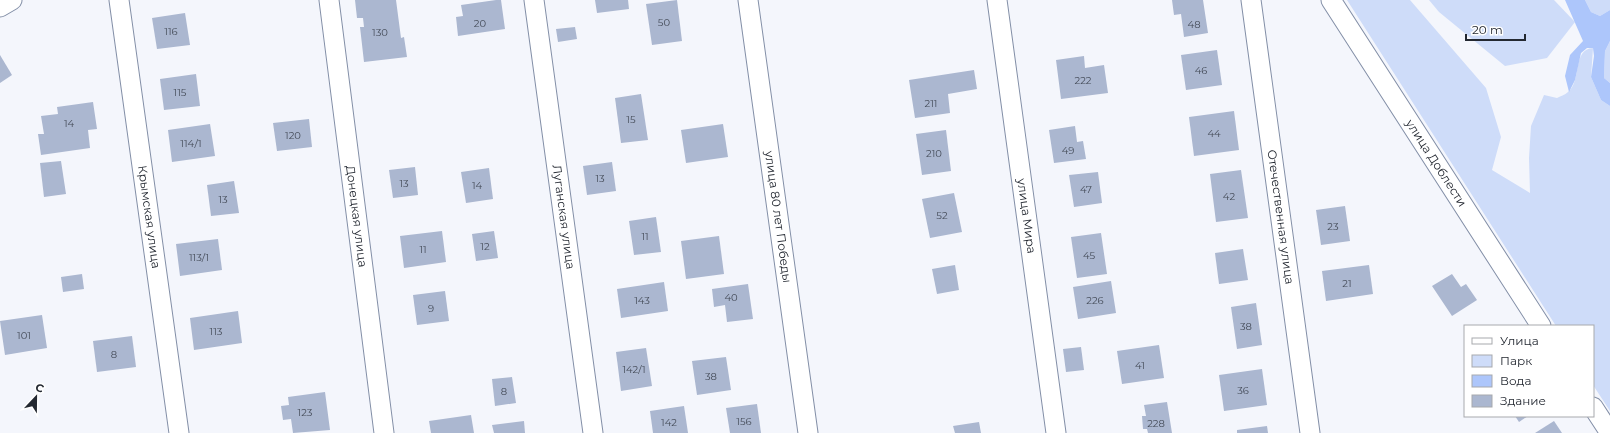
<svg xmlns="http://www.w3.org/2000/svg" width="1610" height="433" viewBox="0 0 1610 433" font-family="Montserrat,sans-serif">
<rect width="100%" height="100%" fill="#f4f6fc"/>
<g fill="#cedcf9">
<path d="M1347 0H1410L1486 88 1501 137 1492 170 1530 193 1529 158 1531 126 1544 95 1557 98C1560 96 1565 95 1568 92 1582 81 1572 49 1593 48L1591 77 1601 100 1610 106V411L1593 385V326H1556Z"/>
<polygon points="1429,0 1554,0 1575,22 1547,58 1505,66 1439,12"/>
<polygon points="1585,0 1610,0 1610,10 1600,16 1591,12"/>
<polygon points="1610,41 1610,83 1604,78 1605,51"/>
</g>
<polygon fill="#adc6fb" points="1565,0 1585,0 1591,12 1600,16 1610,10 1610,41 1605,51 1604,78 1610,83 1610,106 1601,100 1591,77 1594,56 1593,48 1587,48 1581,53 1575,80 1569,92 1565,76 1570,55 1583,41"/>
<g fill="#abb7d0">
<polygon points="355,0 396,0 401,38 404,37 407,57 364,62 360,27 364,27 363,18 357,18"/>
<polygon points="496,0 501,0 505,29 458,36 456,17 463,16 461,5"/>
<polygon points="595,0 628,0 629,9 597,13"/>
<polygon points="677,0 682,41 652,45 646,4"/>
<polygon points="1172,0 1203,0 1208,33 1184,37 1181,14 1174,15"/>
<polygon points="185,13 190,45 157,49 152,18"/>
<polygon points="575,27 577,39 558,42 556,29"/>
<polygon points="1217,50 1222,85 1186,90 1181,55"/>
<polygon points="0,55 12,75 0,83"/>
<polygon points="1084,56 1085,68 1104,65 1108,93 1061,99 1056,60"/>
<polygon points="974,70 977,89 948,94 950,113 915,118 909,80"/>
<polygon points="196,74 200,106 164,110 160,79"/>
<polygon points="641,94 648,140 621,143 615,98"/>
<polygon points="93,102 97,129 88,130 90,148 41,155 38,134 44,134 41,116 58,114 57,107"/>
<polygon points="1234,111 1239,150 1194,156 1189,117"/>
<polygon points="309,119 312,147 277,151 273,123"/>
<polygon points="210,124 215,156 172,162 168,130"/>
<polygon points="723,124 728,157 686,163 681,130"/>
<polygon points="1075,126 1077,142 1083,141 1086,159 1054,163 1049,130"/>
<polygon points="946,130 951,171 922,175 916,134"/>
<polygon points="61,161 66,194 44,197 40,163"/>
<polygon points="612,162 616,191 587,195 583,166"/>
<polygon points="415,167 418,195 393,198 389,170"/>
<polygon points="489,168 493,199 466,203 461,172"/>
<polygon points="1241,170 1248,218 1216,222 1210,174"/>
<polygon points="1098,172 1102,203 1074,207 1069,175"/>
<polygon points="234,181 239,213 211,216 207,185"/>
<polygon points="954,193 962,232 930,238 922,199"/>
<polygon points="1345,206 1350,241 1321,245 1316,210"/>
<polygon points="656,217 661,252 634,255 629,221"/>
<polygon points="442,231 446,262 404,268 400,236"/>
<polygon points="494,231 498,258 476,261 472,234"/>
<polygon points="1101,233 1107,274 1077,278 1071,237"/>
<polygon points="719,236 724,274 686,279 681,241"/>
<polygon points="218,239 222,270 180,276 176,244"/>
<polygon points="1243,249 1248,280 1219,284 1215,253"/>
<polygon points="955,265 959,290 937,294 932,269"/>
<polygon points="1369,265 1373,294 1326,301 1322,271"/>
<polygon points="82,274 84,289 63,292 61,277"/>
<polygon points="1452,274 1461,287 1466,284 1477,300 1452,316 1432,286"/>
<polygon points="1111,281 1116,313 1078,319 1073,287"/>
<polygon points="664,282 668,311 621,318 617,289"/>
<polygon points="748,284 753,319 727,322 725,305 714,307 712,289"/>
<polygon points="445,291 449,321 417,325 413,295"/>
<polygon points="1256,303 1262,345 1237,349 1231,307"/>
<polygon points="238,311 242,343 194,350 190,318"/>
<polygon points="42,315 47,348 5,355 0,321"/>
<polygon points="132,336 136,367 97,372 93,341"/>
<polygon points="1159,345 1164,378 1122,384 1117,351"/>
<polygon points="1081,347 1084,370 1066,372 1063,349"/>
<polygon points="646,348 652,386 621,391 616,352"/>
<polygon points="726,357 731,390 697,395 692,361"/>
<polygon points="1262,369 1267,405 1224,411 1219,375"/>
<polygon points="512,377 516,403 495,406 492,379"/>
<polygon points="325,392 330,430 293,433 291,419 283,420 281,406 289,405 288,397"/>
<polygon points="1167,402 1172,433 1148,433 1147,429 1143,429 1142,416 1146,416 1144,405"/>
<polygon points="757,404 761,433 730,433 726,408"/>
<polygon points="684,406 688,433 653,433 650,411"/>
<polygon points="471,415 474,433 431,433 429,421"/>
<polygon points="1515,416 1528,416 1519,422"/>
<polygon points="524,421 525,433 494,433 492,425"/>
<polygon points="1554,421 1562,433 1535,433"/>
<polygon points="979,422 981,433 955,433 953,426"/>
<polygon points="1267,426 1268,433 1237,433 1237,430"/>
</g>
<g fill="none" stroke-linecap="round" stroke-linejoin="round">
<g stroke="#838fa7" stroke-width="21">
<g id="minor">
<path id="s1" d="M119 0 179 433"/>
<path id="s2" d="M329 0 384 433"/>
<path id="s3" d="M534 0 593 433"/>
<path id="s4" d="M748 0 808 433"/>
<path id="s5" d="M997 0 1056 433"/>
<path id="s6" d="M1251 0 1310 433"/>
<path id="s7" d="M1331 0 1541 326"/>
<polyline points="0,7 12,0"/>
<polyline points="1593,407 1610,433"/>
</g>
</g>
<use href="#minor" stroke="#fff" stroke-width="19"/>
</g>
<g text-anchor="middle" stroke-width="3.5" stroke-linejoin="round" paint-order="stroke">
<g font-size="10" fill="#454c59">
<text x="664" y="26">50</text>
<text x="480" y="27">20</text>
<text x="1194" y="28">48</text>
<text x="171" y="35">116</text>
<text x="380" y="36">130</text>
<text x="1201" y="74">46</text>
<text x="1083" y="84">222</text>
<text x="180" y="96">115</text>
<text x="931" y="107">211</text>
<text x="631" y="123">15</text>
<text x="69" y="127">14</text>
<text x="1214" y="137">44</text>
<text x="293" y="139">120</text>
<text x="191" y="147">114/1</text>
<text x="1068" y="154">49</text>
<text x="934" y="157">210</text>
<text x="600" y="182">13</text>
<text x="404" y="187">13</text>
<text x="477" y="189">14</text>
<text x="1086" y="193">47</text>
<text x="1229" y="200">42</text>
<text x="223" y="203">13</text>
<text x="942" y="219">52</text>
<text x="1333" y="230">23</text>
<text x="645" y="240">11</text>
<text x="485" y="250">12</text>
<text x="423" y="253">11</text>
<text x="1089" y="259">45</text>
<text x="199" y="261">113/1</text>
<text x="1347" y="287">21</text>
<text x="731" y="301">40</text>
<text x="642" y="304">143</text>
<text x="1095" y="304">226</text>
<text x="431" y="312">9</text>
<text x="1246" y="330">38</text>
<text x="216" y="335">113</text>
<text x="24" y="339">101</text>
<text x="114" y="358">8</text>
<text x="1140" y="369">41</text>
<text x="634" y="373">142/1</text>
<text x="711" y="380">38</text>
<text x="1243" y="394">36</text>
<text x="504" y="395">8</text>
<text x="305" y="416">123</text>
<text x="744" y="425">156</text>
<text x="669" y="426">142</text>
<text x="1156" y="427">228</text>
</g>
<g font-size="12" fill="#232831" stroke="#fff">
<text dy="4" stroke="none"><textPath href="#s7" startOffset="194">улица Доблести</textPath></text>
<text dy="4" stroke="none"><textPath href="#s1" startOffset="219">Крымская улица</textPath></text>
<text dy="4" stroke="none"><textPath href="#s2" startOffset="218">Донецкая улица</textPath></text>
<text dy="4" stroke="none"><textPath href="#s3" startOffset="219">Луганская улица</textPath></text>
<text dy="4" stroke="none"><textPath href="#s4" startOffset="219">улица 80 лет Победы</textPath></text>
<text dy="4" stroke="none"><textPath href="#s5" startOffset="218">улица Мира</textPath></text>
<text dy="4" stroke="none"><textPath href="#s6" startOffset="219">Отечественная улица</textPath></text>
</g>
</g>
<rect x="1464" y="325" width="130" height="92" fill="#ffffff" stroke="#a7a9ad"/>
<rect x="1472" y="338" width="20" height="6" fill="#ffffff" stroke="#a7a9ad"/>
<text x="1500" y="345" font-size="12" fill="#232831">Улица</text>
<rect x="1472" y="355" width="20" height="12" fill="#cedcf9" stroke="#a7a9ad"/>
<text x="1500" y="365" font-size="12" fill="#232831">Парк</text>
<rect x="1472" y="375" width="20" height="12" fill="#adc6fb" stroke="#a7a9ad"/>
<text x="1500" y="385" font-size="12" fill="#232831">Вода</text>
<rect x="1472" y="395" width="20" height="12" fill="#abb7d0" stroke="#a7a9ad"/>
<text x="1500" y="405" font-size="12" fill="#232831">Здание</text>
<g transform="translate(36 397) rotate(22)" stroke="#ffffff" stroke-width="3" paint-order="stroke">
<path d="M0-3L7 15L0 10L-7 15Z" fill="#232831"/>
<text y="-6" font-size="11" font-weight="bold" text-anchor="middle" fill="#232831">С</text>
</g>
<path d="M1466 34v6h59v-6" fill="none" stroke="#232831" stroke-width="2"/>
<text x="1472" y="34" font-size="12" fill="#232831" stroke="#ffffff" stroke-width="3" paint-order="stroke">20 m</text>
</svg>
